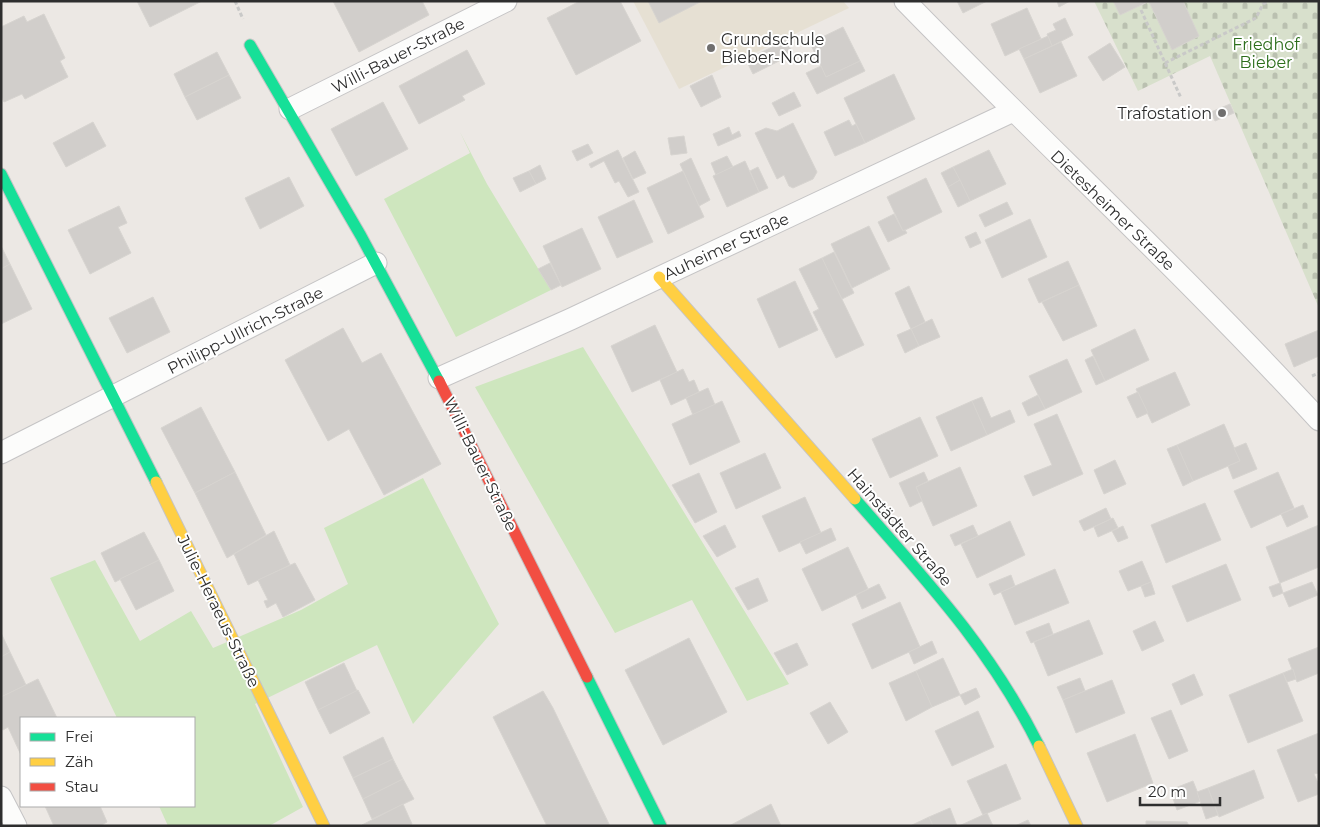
<svg xmlns="http://www.w3.org/2000/svg" width="1320" height="827" viewBox="0 0 1320 827" font-family="Montserrat,sans-serif">
<defs>
<pattern id="cemetery-stones" width="16" height="16" patternUnits="userSpaceOnUse" patternTransform="scale(1.25)"><rect width="16" height="16" fill="#d8e0cc"/><path d="M2 7V4a2 2 0 0 1 4 0v3zM10 15v-3a2 2 0 0 1 4 0v3z" fill="#bac0b0"/></pattern>
</defs>
<rect width="100%" height="100%" fill="#ece8e4"/>
<polygon fill="#e6e0d3" points="633,1 843,1 849,8 679,89"/>
<g fill="#cee6be">
<polygon points="460,132 487,184 551,290 456,337 384,199 470,153"/>
<polygon points="583,347 789,684 747,701 692,600 615,633 475,387"/>
<polygon points="423,478 499,624 413,724 377,645 255,704 303,807 269,826 168,826 159,806 194,806 194,718 117,718 50,578 95,560 140,641 191,611 213,648 301,610 348,584 324,528"/>
</g>
<polygon fill="url(#cemetery-stones)" points="1094,1 1319,1 1319,308 1210,56 1138,91"/>
<g fill="#d1cecb" stroke="#d7d4d0">
<polygon points="137,1 202,1 150,27"/>
<polygon points="333,1 422,1 429,15 359,52"/>
<polygon points="580,1 620,1 641,41 576,75 547,18"/>
<polygon points="648,1 702,1 659,23"/>
<polygon points="957,1 987,1 963,13"/>
<polygon points="1057,1 1070,1 1059,7"/>
<polygon points="1113,1 1150,1 1120,15"/>
<polygon points="1183,1 1199,36 1172,50 1149,2"/>
<polygon points="1027,8 1041,39 1005,56 991,24"/>
<polygon points="44,14 65,58 60,61 68,77 25,99 22,94 4,102 1,96 1,27 24,16 27,22"/>
<polygon points="1065,18 1073,35 1052,46 1047,34 1056,30 1053,24"/>
<polygon points="843,27 860,61 826,77 810,43"/>
<polygon points="1048,36 1052,46 1024,59 1019,49"/>
<polygon points="786,40 793,54 753,74 746,60"/>
<polygon points="1061,42 1077,76 1040,93 1024,59"/>
<polygon points="1110,43 1125,67 1103,81 1088,57"/>
<polygon points="467,50 485,84 462,96 465,100 419,124 399,86"/>
<polygon points="217,52 229,75 185,97 174,74"/>
<polygon points="860,61 865,71 817,94 806,73 821,66 826,77"/>
<polygon points="894,74 915,119 865,143 844,98"/>
<polygon points="229,75 241,98 197,120 185,97"/>
<polygon points="712,75 721,97 701,107 690,86"/>
<polygon points="794,92 801,106 779,116 772,103"/>
<polygon points="383,102 408,149 356,176 331,129"/>
<polygon points="1230,104 1234,113 1215,121 1211,112"/>
<polygon points="849,120 852,126 856,124 865,143 835,156 824,132"/>
<polygon points="93,122 106,146 66,167 53,143"/>
<polygon points="793,123 817,172 813,179 793,188 789,186 784,175 777,179 755,133 766,128 777,131"/>
<polygon points="729,127 732,135 739,131 741,136 718,146 713,134"/>
<polygon points="684,136 687,153 671,155 668,138"/>
<polygon points="588,144 593,153 577,161 572,151"/>
<polygon points="618,150 639,192 628,197 619,181 615,183 604,161 591,168 589,164"/>
<polygon points="989,150 1006,184 970,201 953,167"/>
<polygon points="635,151 646,173 633,179 623,158"/>
<polygon points="727,156 733,167 716,175 711,163"/>
<polygon points="691,158 710,200 699,206 680,164"/>
<polygon points="745,161 759,192 727,207 713,176"/>
<polygon points="540,165 546,179 536,184 529,171"/>
<polygon points="758,167 768,188 759,192 750,171"/>
<polygon points="953,167 960,180 948,187 941,173"/>
<polygon points="529,171 536,184 520,192 513,178"/>
<polygon points="683,171 704,217 668,234 647,188"/>
<polygon points="289,177 304,206 260,229 245,198"/>
<polygon points="926,178 942,212 903,231 887,197"/>
<polygon points="960,180 970,201 958,207 948,187"/>
<polygon points="634,200 653,242 617,258 598,217"/>
<polygon points="1007,202 1013,214 985,227 979,215"/>
<polygon points="119,206 127,223 118,227 131,253 90,274 68,230"/>
<polygon points="894,214 903,231 905,230 907,233 888,242 878,222"/>
<polygon points="1030,219 1047,257 1002,278 985,240"/>
<polygon points="869,226 890,269 852,288 831,244"/>
<polygon points="582,228 601,269 562,287 543,246"/>
<polygon points="976,232 981,243 970,248 965,237"/>
<polygon points="1,246 10,264 1,269"/>
<polygon points="834,252 854,293 842,299 822,258"/>
<polygon points="822,258 864,345 836,358 813,312 819,309 799,269"/>
<polygon points="1068,261 1079,285 1039,303 1028,279"/>
<polygon points="550,263 561,285 551,290 538,269"/>
<polygon points="10,264 32,309 1,324 1,269"/>
<polygon points="795,281 818,330 779,348 757,299"/>
<polygon points="1079,285 1097,326 1063,341 1042,302"/>
<polygon points="909,286 925,322 911,329 895,293"/>
<polygon points="153,297 170,332 127,353 109,318"/>
<polygon points="932,319 940,337 919,346 911,329"/>
<polygon points="655,325 677,372 632,392 611,346"/>
<polygon points="343,328 362,363 381,353 441,464 384,495 349,429 328,441 285,360"/>
<polygon points="911,329 919,346 905,353 897,335"/>
<polygon points="1135,329 1149,360 1105,381 1091,350"/>
<polygon points="1319,330 1319,356 1294,367 1285,344"/>
<polygon points="1093,356 1105,381 1096,385 1085,360"/>
<polygon points="1067,359 1082,392 1045,409 1029,376"/>
<polygon points="683,369 689,382 694,380 699,392 671,405 660,380"/>
<polygon points="1175,372 1190,405 1152,423 1136,389"/>
<polygon points="708,388 715,405 693,415 686,398"/>
<polygon points="1138,392 1148,413 1137,418 1127,397"/>
<polygon points="1038,395 1045,409 1028,416 1022,403"/>
<polygon points="982,397 991,418 1010,410 1015,422 987,435 972,401"/>
<polygon points="722,401 740,442 690,465 672,424"/>
<polygon points="972,401 987,435 951,451 936,417"/>
<polygon points="201,407 235,472 195,493 161,428"/>
<polygon points="1057,414 1083,474 1033,496 1024,476 1052,465 1034,424"/>
<polygon points="920,417 938,456 890,478 872,439"/>
<polygon points="1224,424 1240,461 1193,481 1177,445"/>
<polygon points="1246,443 1257,469 1233,479 1228,466 1240,461 1234,448"/>
<polygon points="1177,445 1193,481 1183,486 1167,449"/>
<polygon points="765,453 781,488 736,509 720,473"/>
<polygon points="1115,460 1126,484 1104,494 1094,470"/>
<polygon points="960,467 977,506 933,526 916,487"/>
<polygon points="235,472 266,535 227,558 195,493"/>
<polygon points="924,472 928,481 916,487 922,501 910,507 899,483"/>
<polygon points="1278,472 1294,508 1251,528 1234,491"/>
<polygon points="699,473 717,512 695,523 672,485"/>
<polygon points="805,497 821,533 779,552 762,516"/>
<polygon points="1205,503 1221,540 1166,563 1151,525"/>
<polygon points="1303,505 1308,517 1287,527 1281,514"/>
<polygon points="1106,508 1111,519 1084,531 1079,521"/>
<polygon points="1113,518 1118,528 1098,537 1094,527"/>
<polygon points="1010,521 1025,555 977,578 961,544"/>
<polygon points="725,525 736,547 717,557 703,536"/>
<polygon points="973,525 978,536 955,546 950,535"/>
<polygon points="1319,525 1319,567 1280,583 1266,547"/>
<polygon points="1123,526 1128,538 1118,542 1112,531"/>
<polygon points="831,528 836,540 806,554 800,542"/>
<polygon points="274,531 290,565 248,585 234,554"/>
<polygon points="144,532 159,560 115,582 101,553"/>
<polygon points="848,547 868,589 822,611 802,569"/>
<polygon points="159,560 174,591 136,610 120,579"/>
<polygon points="1142,561 1151,582 1128,591 1119,571"/>
<polygon points="295,563 315,600 283,617 276,603 267,608 264,601 268,600 258,580"/>
<polygon points="1226,564 1241,600 1187,622 1172,586"/>
<polygon points="1055,569 1069,603 1015,625 1001,592"/>
<polygon points="1011,575 1015,586 994,595 989,584"/>
<polygon points="758,578 768,601 748,610 735,588"/>
<polygon points="1151,582 1155,594 1145,597 1141,586"/>
<polygon points="1312,582 1318,595 1289,607 1283,593"/>
<polygon points="1280,583 1283,593 1273,597 1269,587"/>
<polygon points="879,584 886,598 862,609 856,595"/>
<polygon points="900,602 920,647 872,669 852,624"/>
<polygon points="1089,620 1103,654 1048,676 1034,642"/>
<polygon points="1155,621 1164,641 1142,651 1133,631"/>
<polygon points="1049,623 1053,634 1031,643 1026,632"/>
<polygon points="1,633 10,652 1,657"/>
<polygon points="689,638 727,712 663,745 625,670"/>
<polygon points="932,641 937,653 914,664 909,652"/>
<polygon points="797,643 808,665 787,675 774,653"/>
<polygon points="1319,647 1319,673 1297,682 1288,659"/>
<polygon points="10,652 26,685 1,697 1,657"/>
<polygon points="943,658 960,695 932,707 916,671"/>
<polygon points="344,663 357,691 318,710 305,682"/>
<polygon points="1293,669 1296,679 1287,682 1283,673"/>
<polygon points="916,671 932,707 906,721 889,683"/>
<polygon points="1283,673 1303,721 1248,743 1229,695"/>
<polygon points="1194,674 1203,695 1181,705 1172,684"/>
<polygon points="1080,678 1085,691 1063,700 1057,687"/>
<polygon points="38,679 57,718 21,718 21,755 8,727 3,730 1,727 1,697"/>
<polygon points="1112,680 1125,713 1076,733 1063,700"/>
<polygon points="976,688 980,697 965,705 960,695"/>
<polygon points="358,690 370,713 330,734 318,710"/>
<polygon points="543,691 553,708 610,826 547,826 493,717"/>
<polygon points="830,702 848,732 828,744 810,713"/>
<polygon points="1171,710 1188,751 1169,759 1151,718"/>
<polygon points="978,711 994,747 952,766 935,731"/>
<polygon points="1319,733 1319,773 1314,774 1319,785 1319,794 1298,802 1277,750"/>
<polygon points="1135,734 1153,783 1107,802 1087,753"/>
<polygon points="383,737 393,759 353,778 343,757"/>
<polygon points="393,759 403,779 363,799 353,778"/>
<polygon points="1006,764 1021,799 983,815 967,781"/>
<polygon points="1254,770 1264,798 1219,817 1208,788"/>
<polygon points="403,779 414,799 372,819 363,799"/>
<polygon points="1193,781 1201,801 1177,810 1170,790"/>
<polygon points="1208,788 1218,815 1206,819 1197,792"/>
<polygon points="403,804 412,824 408,826 362,825"/>
<polygon points="771,804 781,826 729,826"/>
<polygon points="45,806 100,806 107,822 100,826 54,826"/>
<polygon points="950,808 957,826 933,826 929,817"/>
<polygon points="987,813 993,826 959,826 983,815"/>
<polygon points="929,817 933,826 910,826"/>
<polygon points="1028,820 1031,826 1015,826"/>
<polygon points="1146,821 1187,822 1189,826 1146,826"/>
</g>
<g fill="none" stroke-linecap="round" stroke-linejoin="round">
<g stroke="#c5c4c5" stroke-width="23">
<g id="street">
<path d="M905 1C1042 142 1186 275 1319 420"/>
<polyline points="290,109 506,1"/>
<polyline points="439,378 571,319 1013,111"/>
<polyline points="1,453 376,263"/>
<polyline points="1,797 16,826"/>
</g>
</g>
<g stroke="#c5c4c5" stroke-width="13">
<g id="fast">
<polyline points="250,45 361,236 439,381"/>
<polyline points="1,174 156,482"/>
<path d="M855 499C926 580 990 648 1039 746"/>
<polyline points="587,677 661,826"/>
</g>
</g>
<g stroke="#c5c4c5" stroke-width="13">
<g id="slow">
<polyline points="659,277 855,499"/>
<polyline points="156,482 324,826"/>
<polyline points="1039,746 1077,826"/>
</g>
</g>
<g stroke="#c5c4c5" stroke-width="13">
<polyline id="jam" points="439,381 587,677"/>
</g>
<g stroke="#c9c9c8" stroke-width="3" stroke-dasharray="4 2.5" stroke-linecap="butt">
<polyline points="235,1 243,19"/>
<polyline points="1141,10 1181,98"/>
<polyline points="1165,63 1256,18 1263,4 1269,1"/>
<polyline points="1312,376 1319,373"/>
</g>
<use href="#street" stroke="#fcfcfb" stroke-width="21"/>
<use href="#fast" stroke="#16e098" stroke-width="11"/>
<use href="#slow" stroke="#ffcf43" stroke-width="11"/>
<use href="#jam" stroke="#f24e42" stroke-width="11"/>
</g>
<g fill="#706f6e" stroke="#fff" stroke-width="2">
<circle cx="711" cy="48" r="5"/>
<circle cx="1222" cy="113" r="5"/>
</g>
<g text-anchor="middle" stroke-width="4" stroke-linejoin="round" paint-order="stroke">
<g font-size="16" fill="#2e2e2e" stroke="#fff" text-anchor="start">
<text x="721" y="45">Grundschule<tspan x="721" dy="18">Bieber-Nord</tspan></text>
<text x="1212" y="119" text-anchor="end">Trafostation</text>
</g>
<g font-size="16" fill="#2c6e1b" stroke="#fff">
<text x="1266" y="50">Friedhof<tspan x="1266" dy="18">Bieber</tspan></text>
</g>
<g font-size="16" fill="#2e2e2e" stroke="#fff">
<text transform="translate(398 55) rotate(-27)" y="6">Willi-Bauer-Straße</text>
<text transform="translate(1113 210) rotate(44)" y="6">Dietesheimer Straße</text>
<text transform="translate(726 246) rotate(-25)" y="6">Auheimer Straße</text>
<text transform="translate(245 330) rotate(-27)" y="6">Philipp-Ullrich-Straße</text>
<text transform="translate(481 464) rotate(64)" y="6">Willi-Bauer-Straße</text>
<text transform="translate(900 527) rotate(49)" y="6">Hainstädter Straße</text>
<text transform="translate(219 611) rotate(64)" y="6">Julie-Heraeus-Straße</text>
</g>
</g>
<rect width="1320" height="827" fill="none" stroke="#2e2e2e" stroke-width="5"/>
<rect x="20" y="717" width="175" height="90" fill="#ffffff" stroke="#ababab"/>
<rect x="30" y="733" width="25" height="8" fill="#16e098" stroke="#ababab"/>
<text x="65" y="742" font-size="15" fill="#2e2e2e">Frei</text>
<rect x="30" y="758" width="25" height="8" fill="#ffcf43" stroke="#ababab"/>
<text x="65" y="767" font-size="15" fill="#2e2e2e">Zäh</text>
<rect x="30" y="783" width="25" height="8" fill="#f24e42" stroke="#ababab"/>
<text x="65" y="792" font-size="15" fill="#2e2e2e">Stau</text>
<path d="M1140 797v8h80v-8" fill="none" stroke="#2e2e2e" stroke-width="2.5"/>
<text x="1148" y="797" font-size="15" fill="#2e2e2e" stroke="#ffffff" stroke-width="4" paint-order="stroke">20 m</text>
</svg>
